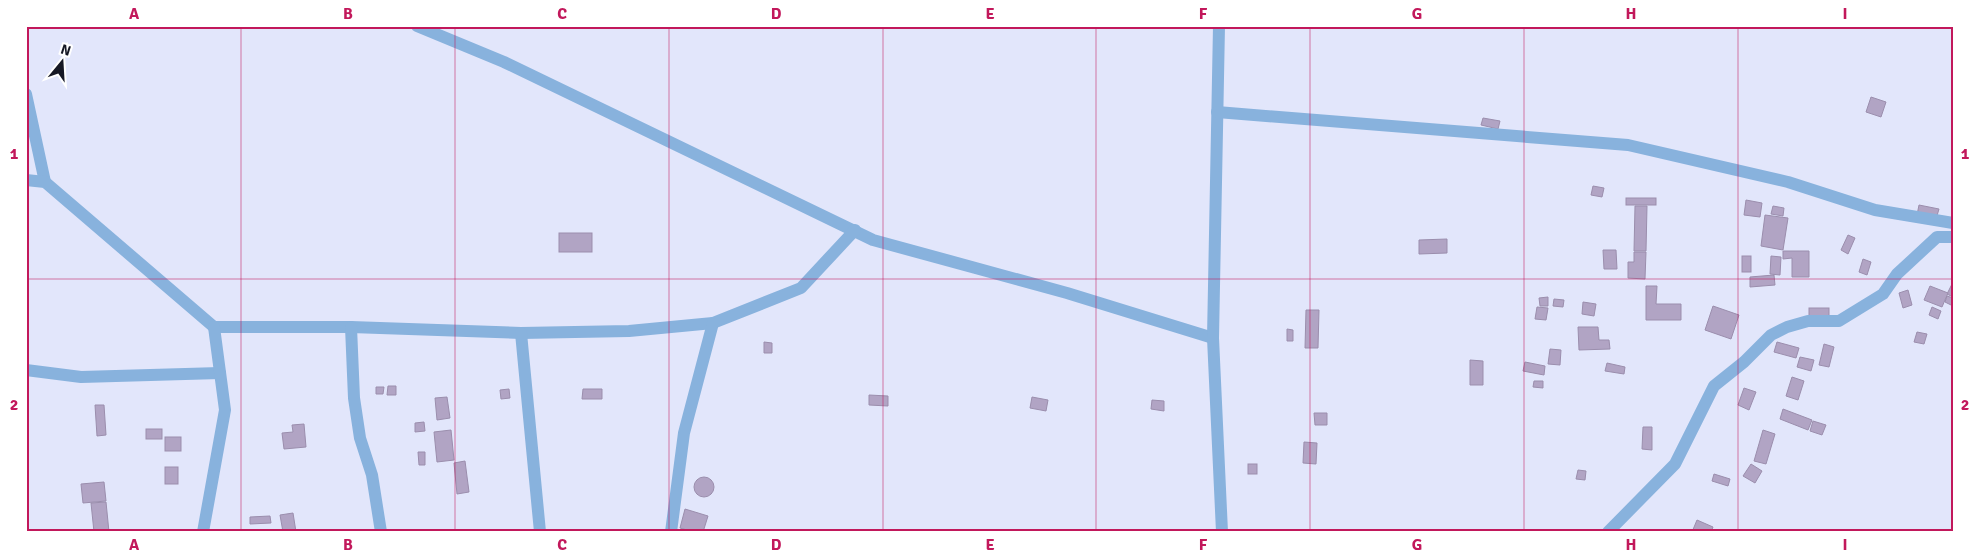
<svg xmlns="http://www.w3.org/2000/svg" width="1979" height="558" viewBox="0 0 1979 558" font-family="Signika,sans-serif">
<rect width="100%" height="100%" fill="#e2e6fb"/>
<g fill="#b1a4c4" stroke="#9b8ead">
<polygon points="1871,97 1886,102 1881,117 1866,112"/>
<polygon points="1483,118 1500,121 1498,129 1481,125"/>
<polygon points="1593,186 1604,188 1602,197 1591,195"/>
<rect x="1626" y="198" width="30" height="7"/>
<polygon points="1746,200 1762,203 1760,217 1744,215"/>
<polygon points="1919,205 1939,209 1936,219 1917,215"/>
<polygon points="1635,206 1647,206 1646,251 1634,251"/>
<polygon points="1773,206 1784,208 1783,216 1771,214"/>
<polygon points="1765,215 1788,218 1783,250 1761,246"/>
<rect x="559" y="233" width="33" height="19"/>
<polygon points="1848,235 1855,238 1848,254 1841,250"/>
<polygon points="1447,239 1447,253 1419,254 1419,240"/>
<polygon points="1603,250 1616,250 1617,269 1604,269"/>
<polygon points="1783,251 1809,251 1809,277 1792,277 1792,258 1783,259"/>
<polygon points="1634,252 1646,252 1645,279 1628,278 1628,262 1634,262"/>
<rect x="1742" y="256" width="9" height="16"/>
<polygon points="1771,256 1781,257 1780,275 1770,274"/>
<polygon points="1863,259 1871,262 1867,275 1859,272"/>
<polygon points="1774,275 1775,285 1750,287 1750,277"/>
<polygon points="1953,282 1953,297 1947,294"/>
<polygon points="1646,286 1657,286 1656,304 1681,304 1681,320 1646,320"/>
<polygon points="1930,286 1948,293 1942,307 1924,300"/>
<polygon points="1908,290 1912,305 1903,308 1899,293"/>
<polygon points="1947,296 1953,298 1953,306 1945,302"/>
<polygon points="1548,297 1548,306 1540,306 1539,298"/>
<polygon points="1554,299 1564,300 1563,307 1553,306"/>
<polygon points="1583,302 1596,304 1594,316 1582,314"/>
<polygon points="1713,306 1739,315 1731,339 1705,330"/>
<polygon points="1537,307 1548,308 1546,320 1535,319"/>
<polygon points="1932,307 1941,311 1938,319 1929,315"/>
<rect x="1809" y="308" width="20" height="8"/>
<polygon points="1306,310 1319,310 1318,348 1305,348"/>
<polygon points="1578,327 1598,327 1599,340 1609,340 1610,349 1579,350"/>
<polygon points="1287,329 1293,330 1293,341 1287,341"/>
<polygon points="1917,332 1927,334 1924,344 1914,342"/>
<polygon points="764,342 772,343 772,353 764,353"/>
<polygon points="1777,342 1799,348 1796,358 1774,352"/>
<polygon points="1824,344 1834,347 1829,367 1819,365"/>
<polygon points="1550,349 1561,350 1560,365 1548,364"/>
<polygon points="1800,357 1814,360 1811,371 1797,367"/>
<polygon points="1470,360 1483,361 1483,385 1470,385"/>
<polygon points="1525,362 1545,366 1544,375 1523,371"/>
<polygon points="1607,363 1625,367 1624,374 1605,371"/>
<polygon points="1792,377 1804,381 1798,400 1786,396"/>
<polygon points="1534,381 1543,381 1543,388 1533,387"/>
<polygon points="388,386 396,386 396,395 387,395"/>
<polygon points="376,387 384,387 383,394 376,394"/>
<polygon points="1744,388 1756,392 1749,410 1738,405"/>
<polygon points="509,389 510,398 501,399 500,390"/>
<polygon points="583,389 602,389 602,399 582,399"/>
<polygon points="869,395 888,396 888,406 869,405"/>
<polygon points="447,397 450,418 437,420 435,398"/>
<polygon points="1032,397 1048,400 1046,411 1030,408"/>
<polygon points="1152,400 1164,401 1164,411 1151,409"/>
<polygon points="95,405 104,405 106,435 97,436"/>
<polygon points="1783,409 1812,420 1808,430 1780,419"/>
<polygon points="1314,413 1327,413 1327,425 1315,425"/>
<polygon points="1813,421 1826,425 1822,435 1810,431"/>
<polygon points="424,422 425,431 415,432 415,423"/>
<polygon points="304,424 306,447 284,449 282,433 293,432 292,425"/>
<polygon points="1643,427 1652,427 1652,450 1642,449"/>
<rect x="146" y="429" width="16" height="10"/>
<polygon points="451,430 454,460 437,462 434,432"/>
<polygon points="1763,430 1775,434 1766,464 1754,461"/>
<rect x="165" y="437" width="16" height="14"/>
<polygon points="1304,442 1317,443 1316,464 1303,463"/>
<polygon points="418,452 425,452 425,465 419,465"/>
<polygon points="465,461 469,492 457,494 454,463"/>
<rect x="1248" y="464" width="9" height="10"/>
<polygon points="1751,464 1762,471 1755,483 1743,476"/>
<rect x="165" y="467" width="13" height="17"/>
<polygon points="1578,470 1586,471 1585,480 1576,479"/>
<polygon points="1714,474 1730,479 1728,486 1712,481"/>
<circle cx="704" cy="487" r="10"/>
<polygon points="104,482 106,501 83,503 81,484"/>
<polygon points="106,502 109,532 94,532 91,503"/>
<polygon points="685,509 708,516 703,532 694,532 680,528"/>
<polygon points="293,513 296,532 283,532 280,515"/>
<polygon points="270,516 271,523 250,524 250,517"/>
<polygon points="1697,520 1713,527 1711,532 1692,532"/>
</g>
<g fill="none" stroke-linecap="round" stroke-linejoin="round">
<g stroke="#88b2dd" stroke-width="12">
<polyline points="417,26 504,62 873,240 1067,293 1213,338"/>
<polyline points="1219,26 1213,338 1222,532"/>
<polyline points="26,94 45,182"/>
<polyline points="1217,112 1628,145 1788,182 1875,210 1953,223"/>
<polyline points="26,180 45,182 214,327 351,327 521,333 629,331 713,323"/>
<polyline points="351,327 354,398 360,438 372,475 381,532"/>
<polyline points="521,333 540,532"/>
<polyline points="26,370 81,377 220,373"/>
<polyline points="203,532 225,410 214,327"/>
<polyline points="671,532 684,433 713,323 801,288 855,230"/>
<polyline points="1608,532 1675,464 1714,386 1744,362 1771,335 1787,327 1808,321 1839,321 1883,294 1897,274 1937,237 1953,237"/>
</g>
</g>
<path fill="none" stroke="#c2185b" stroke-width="1" stroke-opacity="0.55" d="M241 26V532M455 26V532M669 26V532M883 26V532M1096 26V532M1310 26V532M1524 26V532M1738 26V532M26 279H1953"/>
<rect width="1979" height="558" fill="none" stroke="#ffffff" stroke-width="55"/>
<g transform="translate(62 62) rotate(18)" stroke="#ffffff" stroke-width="4" paint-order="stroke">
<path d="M0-4L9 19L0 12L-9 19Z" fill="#161824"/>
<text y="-8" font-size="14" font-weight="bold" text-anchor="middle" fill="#161824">N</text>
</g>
<rect x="28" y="28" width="1924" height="502" fill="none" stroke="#c2185b" stroke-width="2"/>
<g font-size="16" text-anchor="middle" font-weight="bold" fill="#c2185b">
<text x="134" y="19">A</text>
<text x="348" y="19">B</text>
<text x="562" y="19">C</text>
<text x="776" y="19">D</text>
<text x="990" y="19">E</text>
<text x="1203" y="19">F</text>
<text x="1417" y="19">G</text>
<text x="1631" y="19">H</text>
<text x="1845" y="19">I</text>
<text x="14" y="159">1</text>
<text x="1965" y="159">1</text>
<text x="14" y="410">2</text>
<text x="1965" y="410">2</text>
<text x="134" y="550">A</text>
<text x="348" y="550">B</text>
<text x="562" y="550">C</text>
<text x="776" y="550">D</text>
<text x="990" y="550">E</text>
<text x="1203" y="550">F</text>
<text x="1417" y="550">G</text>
<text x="1631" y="550">H</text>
<text x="1845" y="550">I</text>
</g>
</svg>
